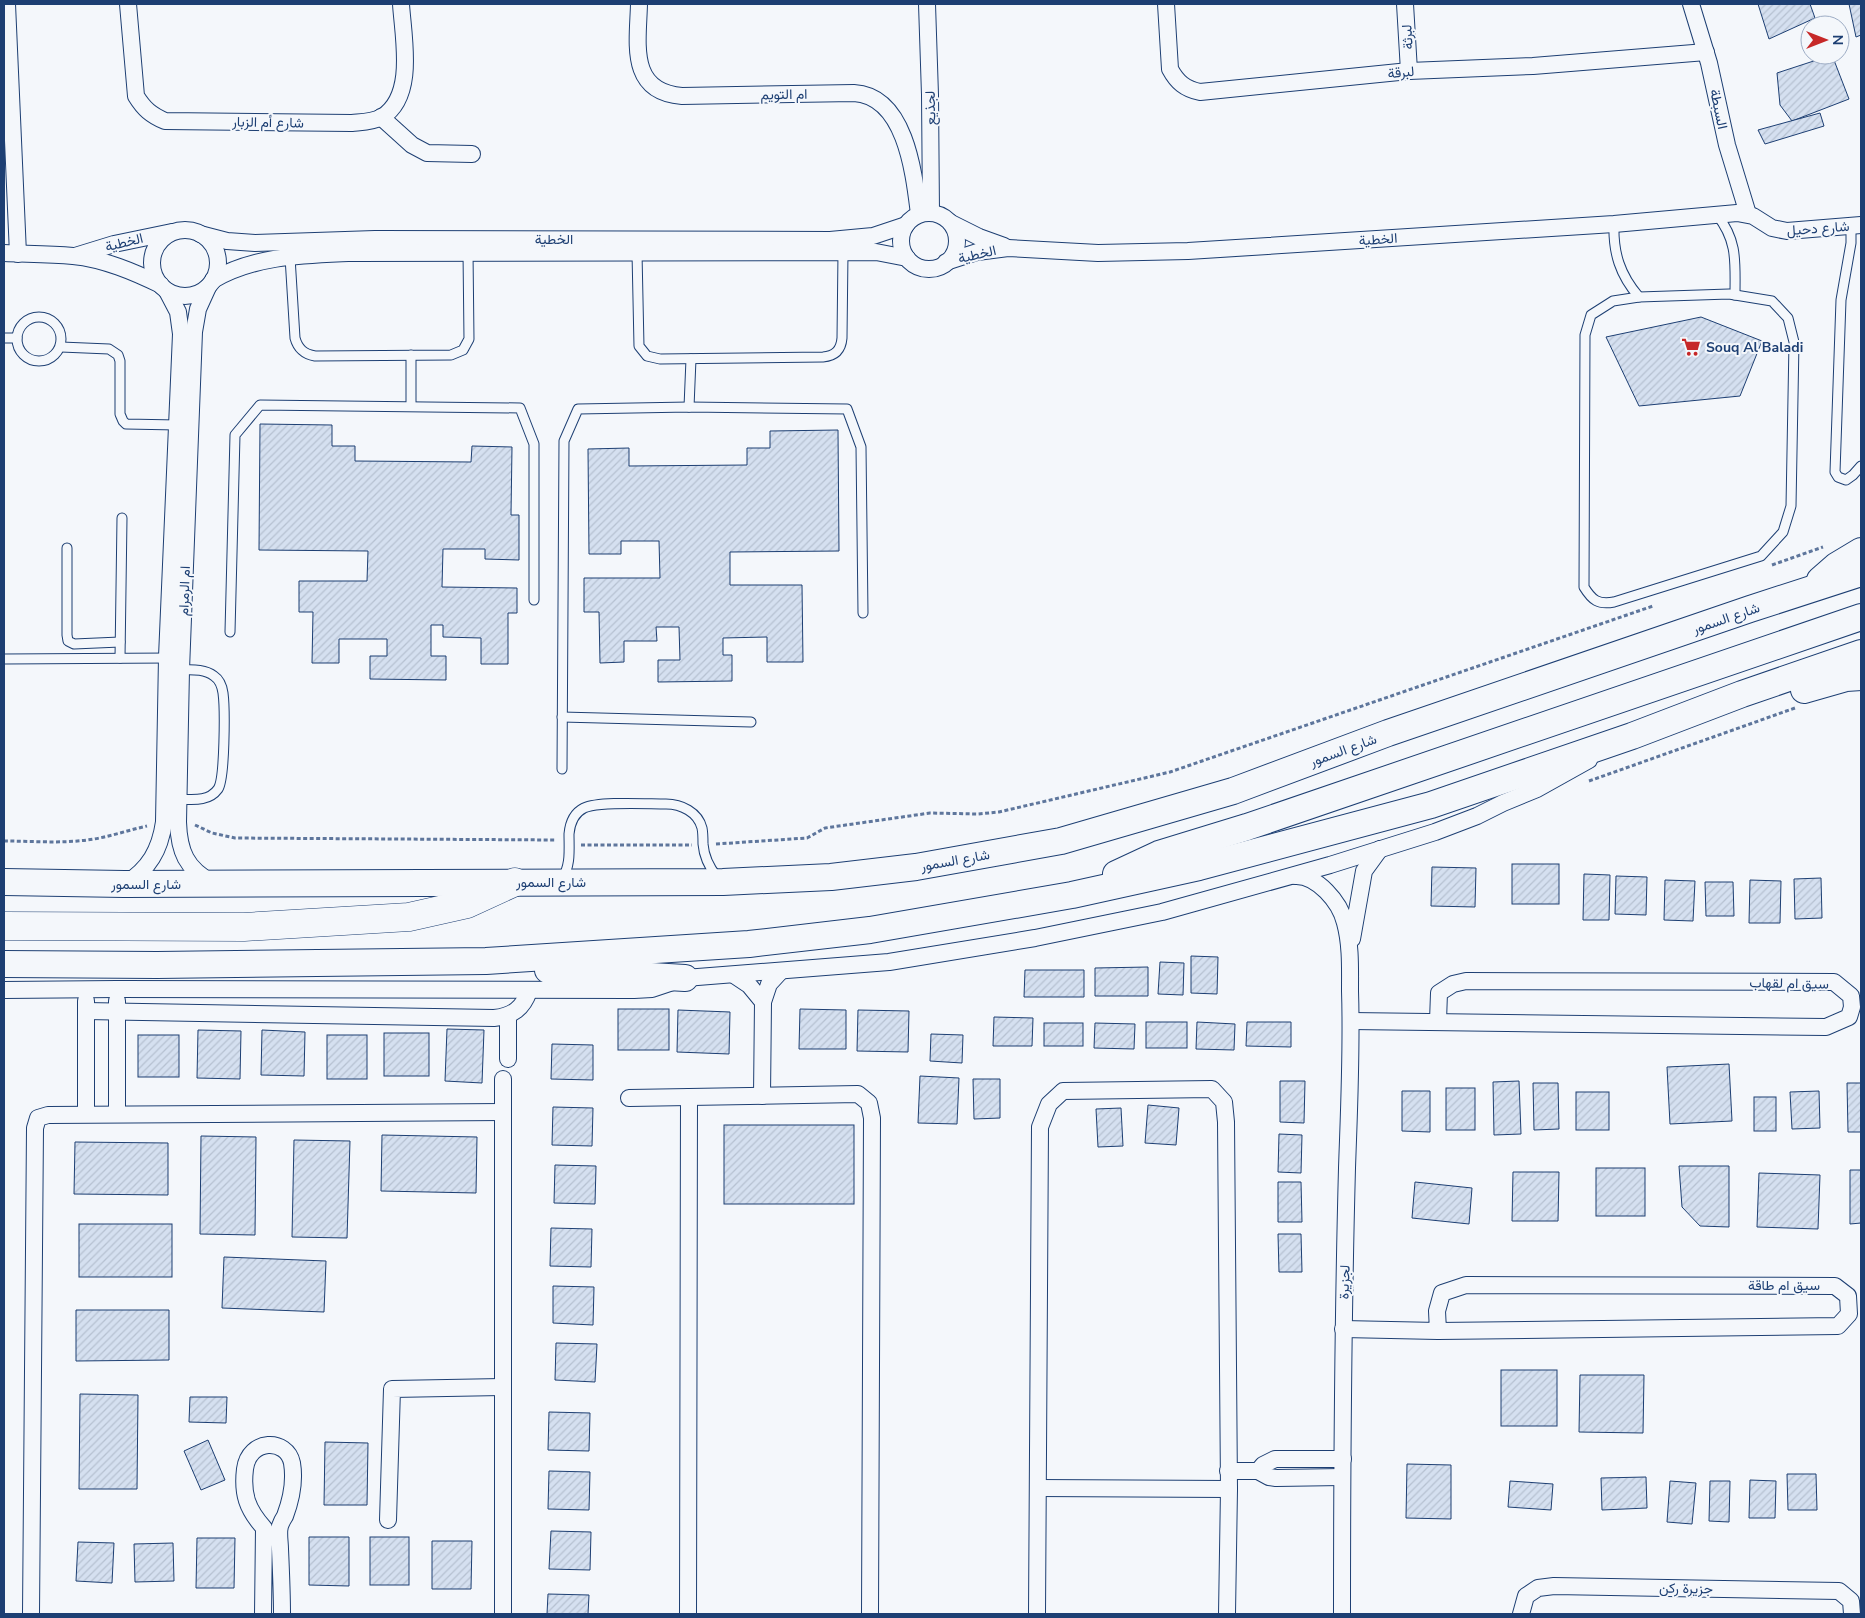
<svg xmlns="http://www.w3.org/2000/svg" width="1865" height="1618" viewBox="0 0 1865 1618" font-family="'Nunito Sans',Vazirmatn,sans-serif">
<defs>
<pattern id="building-hatch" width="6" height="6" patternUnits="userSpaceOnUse" patternTransform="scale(1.25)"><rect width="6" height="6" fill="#d5e0f0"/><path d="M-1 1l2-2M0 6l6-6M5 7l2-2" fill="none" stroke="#b6c1d1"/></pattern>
</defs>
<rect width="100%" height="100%" fill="#f4f7fb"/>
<g fill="url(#building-hatch)" stroke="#1d3f73">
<polygon points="1758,4 1810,4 1815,18 1769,39"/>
<polygon points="1849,4 1861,4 1861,35 1856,37"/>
<polygon points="1832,55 1849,99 1792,121 1780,105 1777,73"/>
<polygon points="1820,113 1824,126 1765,144 1758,130"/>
<polygon points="1701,317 1762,341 1740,396 1639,406 1606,337"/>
<polygon points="260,424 332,425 332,446 355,446 355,461 471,462 472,446 512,447 511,515 519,515 519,560 485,559 485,549 443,549 442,587 517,588 517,613 508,613 508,664 481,664 481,638 443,637 443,625 431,625 431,656 446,656 446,680 370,679 370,656 387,656 387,639 339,639 339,663 312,663 313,612 299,612 299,581 367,581 368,551 259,550"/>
<polygon points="838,430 839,551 730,552 730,585 802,585 803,662 767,662 767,637 723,638 723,655 732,655 732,681 658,682 658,660 680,660 679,627 656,627 657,641 624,641 624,662 600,663 599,612 584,612 584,578 660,578 659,541 621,541 621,554 589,554 588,449 629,448 629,466 747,465 747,448 770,448 770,431"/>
<rect x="1512" y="864" width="47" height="40"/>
<polygon points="1432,867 1476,868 1475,907 1431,906"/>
<polygon points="1584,874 1610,875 1609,920 1583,920"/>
<polygon points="1616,876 1647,877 1646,915 1615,914"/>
<polygon points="1821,878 1822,918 1795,919 1794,879"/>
<polygon points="1665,880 1695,881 1693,921 1664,920"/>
<polygon points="1750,880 1781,881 1780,923 1749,923"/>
<polygon points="1705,882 1733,882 1734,916 1706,916"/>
<polygon points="1191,956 1218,957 1217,994 1191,993"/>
<polygon points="1160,962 1184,963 1183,995 1158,994"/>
<polygon points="1148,967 1148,996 1095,996 1095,968"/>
<polygon points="1025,970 1084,970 1084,997 1024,997"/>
<rect x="618" y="1009" width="51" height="41"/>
<polygon points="800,1009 846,1010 846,1049 799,1049"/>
<polygon points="678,1010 730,1012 729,1054 677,1052"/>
<polygon points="858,1010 909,1011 908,1052 857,1051"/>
<polygon points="994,1017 1033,1018 1032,1046 993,1046"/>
<rect x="1146" y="1022" width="41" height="26"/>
<polygon points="1197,1022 1235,1024 1234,1050 1196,1049"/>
<polygon points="1247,1022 1291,1022 1291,1047 1246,1046"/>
<rect x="1044" y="1023" width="39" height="23"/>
<polygon points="1095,1023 1135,1024 1134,1049 1094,1048"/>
<polygon points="447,1029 484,1030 482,1083 445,1081"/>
<polygon points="198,1030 241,1031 240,1079 197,1078"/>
<polygon points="262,1030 305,1032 304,1076 261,1075"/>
<rect x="384" y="1033" width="45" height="43"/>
<polygon points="931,1034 963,1035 962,1063 930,1061"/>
<rect x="138" y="1035" width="41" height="42"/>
<rect x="327" y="1035" width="40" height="44"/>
<polygon points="552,1044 593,1045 593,1080 551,1079"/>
<polygon points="1729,1064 1732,1121 1670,1124 1667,1067"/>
<polygon points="920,1076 959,1078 957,1124 918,1123"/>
<polygon points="973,1079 1000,1079 1000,1118 974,1119"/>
<polygon points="1280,1081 1305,1081 1304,1123 1280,1122"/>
<polygon points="1519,1081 1521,1134 1494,1135 1493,1082"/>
<polygon points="1533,1083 1558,1083 1559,1129 1534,1130"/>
<polygon points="1847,1083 1861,1083 1861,1132 1848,1132"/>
<rect x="1446" y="1088" width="29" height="42"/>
<polygon points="1402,1091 1430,1091 1430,1132 1402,1131"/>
<polygon points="1819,1091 1820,1128 1792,1129 1790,1092"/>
<rect x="1576" y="1092" width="33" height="38"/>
<rect x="1754" y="1097" width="22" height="34"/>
<polygon points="1148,1105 1179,1108 1176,1145 1145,1143"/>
<polygon points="553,1107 593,1108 592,1146 552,1145"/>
<polygon points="1121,1108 1123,1146 1098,1147 1096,1109"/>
<rect x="724" y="1125" width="130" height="79"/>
<polygon points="1279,1134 1302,1135 1301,1173 1278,1172"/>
<polygon points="382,1135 477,1137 476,1193 381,1191"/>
<polygon points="201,1136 256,1137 255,1235 200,1234"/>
<polygon points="294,1140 350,1141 347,1238 292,1237"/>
<polygon points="75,1142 168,1143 168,1195 74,1194"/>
<polygon points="555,1165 596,1166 595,1204 554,1203"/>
<polygon points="1679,1166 1729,1166 1729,1227 1700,1226 1682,1207"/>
<rect x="1596" y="1168" width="49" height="48"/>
<polygon points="1850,1170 1861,1170 1861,1223 1850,1224"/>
<polygon points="1513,1172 1559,1172 1558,1221 1512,1221"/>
<polygon points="1759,1173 1820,1175 1818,1229 1757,1227"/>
<polygon points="1278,1182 1301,1182 1302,1222 1278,1222"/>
<polygon points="1415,1182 1472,1188 1469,1224 1412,1218"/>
<rect x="79" y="1224" width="93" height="53"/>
<polygon points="551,1228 592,1229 591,1267 550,1266"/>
<polygon points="1278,1234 1301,1234 1302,1272 1279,1272"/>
<polygon points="224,1257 326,1261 324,1312 222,1308"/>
<polygon points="553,1286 594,1287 593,1325 553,1323"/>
<polygon points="76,1310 169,1310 169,1360 76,1361"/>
<polygon points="556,1343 597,1344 595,1382 555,1380"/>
<rect x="1501" y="1370" width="56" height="56"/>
<polygon points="1580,1375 1644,1375 1643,1433 1579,1432"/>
<polygon points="80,1394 138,1395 137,1489 79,1489"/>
<polygon points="190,1397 227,1397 226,1423 189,1422"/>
<polygon points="549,1412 590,1413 589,1451 548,1450"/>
<polygon points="208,1440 225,1480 201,1490 184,1451"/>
<polygon points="325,1442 368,1443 367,1505 324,1505"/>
<polygon points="1407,1464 1451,1465 1451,1519 1406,1518"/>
<polygon points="549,1471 590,1472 589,1510 548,1509"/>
<polygon points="1787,1474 1816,1474 1817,1510 1788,1510"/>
<polygon points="1646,1477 1647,1508 1602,1510 1601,1478"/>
<polygon points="1750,1480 1776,1481 1775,1518 1749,1518"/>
<polygon points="1510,1481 1553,1484 1551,1510 1508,1507"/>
<polygon points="1670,1481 1696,1483 1692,1524 1667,1522"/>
<polygon points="1710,1481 1730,1481 1729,1522 1709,1521"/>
<polygon points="551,1531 591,1532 590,1570 549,1569"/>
<polygon points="309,1537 349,1537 349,1586 309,1585"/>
<rect x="370" y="1537" width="39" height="48"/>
<polygon points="197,1538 235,1538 234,1588 196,1588"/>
<polygon points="432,1541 472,1541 471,1589 432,1589"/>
<polygon points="78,1542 114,1543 112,1583 76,1581"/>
<polygon points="173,1543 174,1581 135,1582 134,1544"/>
<polygon points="548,1594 589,1595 588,1614 547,1614"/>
</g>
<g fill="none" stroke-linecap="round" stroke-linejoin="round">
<g stroke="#1d3f73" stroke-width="11">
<g id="service">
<path d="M1717 215C1738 241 1735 263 1735 295"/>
<path d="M1614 224C1613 253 1620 275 1639 297"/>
<polyline points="1851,226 1851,243 1841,300 1835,472 1838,477 1846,480 1853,475 1861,466"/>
<path d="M637 253 639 346 647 356 660 359 823 357C835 356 841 350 842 338L843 253"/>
<path d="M290 257 295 338C298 349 304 354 315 356L451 355 463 350 469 339 468 252"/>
<path d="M1729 294 1772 301 1788 318 1794 342 1791 506 1783 532 1761 556 1614 602C1598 605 1592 600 1584 587L1585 335 1591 315 1613 301 1639 297Z"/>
<circle cx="39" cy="339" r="22"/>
<polyline points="4,338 17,338"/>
<polyline points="61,347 109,349 118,355 120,361 120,414 123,421 126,424 177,425"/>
<polyline points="411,355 411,406"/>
<polyline points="689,407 691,359"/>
<polyline points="67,548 67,635 68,641 74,644 120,642"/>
<polyline points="230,632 235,435 260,405 520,408 534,444 534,600"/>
<polyline points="120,658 122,518"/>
<polyline points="4,659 171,658"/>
<polyline points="562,717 751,722"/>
<polyline points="562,769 564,441 578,409 689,407 847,409 861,447 863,613"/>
<path d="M175 799C190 799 208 803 218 789 225 779 225 708 223 693 222 686 220 680 214 676 204 668 190 670 177 670"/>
<path d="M562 879C571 865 569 850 569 834 570 823 574 813 584 808 599 801 647 804 666 804 681 804 698 812 702 828 703 833 703 839 703 844 704 857 709 867 717 877"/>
</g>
</g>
<g stroke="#1d3f73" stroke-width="18">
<g id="minor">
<polyline points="7,4 18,254"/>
<path d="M128 4 136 96C144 109 151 115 165 121L352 123C362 122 373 122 382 117 416 96 403 37 401 4"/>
<path d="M639 4C638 43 628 92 682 96L854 93C906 96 914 174 919 214"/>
<polyline points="927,4 930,95 931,213"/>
<path d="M1166 4 1170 69C1177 82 1185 89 1200 92L1409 71 1533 66 1706 52"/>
<polyline points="1405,4 1409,71"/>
<polyline points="1691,4 1709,63 1727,145 1748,214"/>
<polyline points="381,117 412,145 427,153 472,154"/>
<circle cx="929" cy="241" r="28"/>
<polyline points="951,223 979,237 1004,246"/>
<circle cx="185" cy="263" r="33"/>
<polyline points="200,234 227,241 255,243 375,239 830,240 873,236 906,225"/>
<path d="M4 253C27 254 50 254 73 256 104 259 134 272 161 285"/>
<polyline points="75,256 114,244 172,232"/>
<polyline points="946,262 977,252 1008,248 1098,253 1188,251 1614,224 1737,213 1753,216 1772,228 1787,231 1861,225"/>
<path d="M213 280C254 256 302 255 348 253L876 252 907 258"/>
<path d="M208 287 198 309 194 332 181 670 178 822C179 851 186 869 213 883"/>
<path d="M1295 876C1317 875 1340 902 1345 923 1351 945 1350 969 1350 991 1352 1050 1349 1109 1347 1168 1343 1317 1342 1466 1342 1614"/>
<path d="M125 884C149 869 160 850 164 822L167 657 181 334 178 312 167 291"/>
<polyline points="1352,939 1364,871 1380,849"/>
<polyline points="734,975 749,985 763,1002"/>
<polyline points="4,990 117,989 634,990 652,989 685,978 889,962 1035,938 1162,912 1330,865 1435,832 1477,816 1503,803 1537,789 1589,760"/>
<polyline points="86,1001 86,1114"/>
<polyline points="117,1001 117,1114"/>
<path d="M86 1011 494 1018C513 1016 523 1008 529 991"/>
<polyline points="508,1016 508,1059"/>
<polyline points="1351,1021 1826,1027 1849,1017 1852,1007 1851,996 1834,982 1466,981 1453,984 1439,993 1438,1021"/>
<polyline points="503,1079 503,1614"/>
<polyline points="762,1096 763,1002 769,984 781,971"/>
<polyline points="629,1098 858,1094 869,1103 872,1118 870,1614"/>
<polyline points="1343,1329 1438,1331 1838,1326 1849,1314 1848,1296 1835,1286 1466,1285 1442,1293 1437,1311 1438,1331"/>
<polyline points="1228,1471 1258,1471 1269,1477 1276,1478 1342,1477"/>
<polyline points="1258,1471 1263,1465 1275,1459 1343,1459"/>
<polyline points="1038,1488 1229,1489"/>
<polyline points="388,1520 392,1389 502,1387"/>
<polyline points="31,1614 35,1128 38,1118 48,1115 503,1112"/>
<path d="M263 1614 264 1528C247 1509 242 1494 245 1469 249 1438 287 1438 292 1463 295 1481 291 1500 285 1516 283 1519 281 1523 280 1526 278 1533 280 1542 280 1549 281 1571 282 1593 282 1614"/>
<polyline points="688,1614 689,1097"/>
<polyline points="1037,1614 1040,1127 1049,1104 1063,1091 1212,1089 1224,1102 1226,1122 1229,1489 1227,1614"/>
<polyline points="1521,1614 1526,1596 1538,1588 1554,1586 1839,1591 1851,1601 1852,1614"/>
</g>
</g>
<g stroke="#1d3f73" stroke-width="28">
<g id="primary">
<polyline points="1820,580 1836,566 1861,551"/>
<polyline points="1804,690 1846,678 1861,677"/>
<polyline points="1116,874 1159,854 1247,827 1861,617"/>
<polyline points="4,882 124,884 723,882 831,877 916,867 1061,841 1233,791 1388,733 1750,609 1861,573"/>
<polyline points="4,964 157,965 486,961 749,944 870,930 1072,895 1199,867 1431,805 1632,736 1742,694 1861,653"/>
<polyline points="548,970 685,978"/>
</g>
</g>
<g stroke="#1d3f73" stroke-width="29">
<polyline id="trunk" points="4,926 244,927 409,917 467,904 515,882"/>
</g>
<g stroke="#5e769c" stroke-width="3" stroke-dasharray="4 2.5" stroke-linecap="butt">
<polyline points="1772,565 1823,547"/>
<polyline points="1589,781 1795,708"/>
<polyline points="195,825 212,833 235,838 556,840"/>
<path d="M4 841C33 841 64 844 94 839 112 836 129 830 147 826"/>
<polyline points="716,844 807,838 825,828 930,813 978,814 999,812 1170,772 1653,606"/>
<polyline points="581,845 692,845"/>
</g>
<use href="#service" stroke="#f4f7fb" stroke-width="9"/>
<use href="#minor" stroke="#f4f7fb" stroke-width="16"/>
<use href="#primary" stroke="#f4f7fb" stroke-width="26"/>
<use href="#trunk" stroke="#f4f7fb" stroke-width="28"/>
</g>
<defs>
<g id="supermarket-bare" transform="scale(1.5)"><path d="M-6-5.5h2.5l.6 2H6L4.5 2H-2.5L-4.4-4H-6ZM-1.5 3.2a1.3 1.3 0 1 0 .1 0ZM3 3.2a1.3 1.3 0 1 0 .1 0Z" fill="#c62828" stroke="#f4f7fb" stroke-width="2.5" paint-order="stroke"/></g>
</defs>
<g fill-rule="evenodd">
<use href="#supermarket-bare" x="1691" y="347"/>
</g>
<g text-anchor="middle" stroke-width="4" stroke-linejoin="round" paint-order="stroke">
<g font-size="14" fill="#1d3f73" stroke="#f4f7fb">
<text transform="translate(1407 37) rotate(-93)" y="5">لبرثة</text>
<text transform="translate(1401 72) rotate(-5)" y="5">لبرقة</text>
<text transform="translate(784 94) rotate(-1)" y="5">ام التويم</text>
<text transform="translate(930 108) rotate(-91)" y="5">لجذيع</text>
<text transform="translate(1719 109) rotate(78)" y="5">السبطة</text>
<text transform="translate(268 122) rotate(1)" y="5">شارع أم الزبار</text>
<text transform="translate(1818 228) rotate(-4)" y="5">شارع دحيل</text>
<text x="554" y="244">الخطية</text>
<text transform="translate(1378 239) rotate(-4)" y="5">الخطية</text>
<text transform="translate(124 242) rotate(-14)" y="5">الخطية</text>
<text transform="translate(977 254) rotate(-13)" y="5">الخطية</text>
<text transform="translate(184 591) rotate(-88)" y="5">ام الرمرام</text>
<text transform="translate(1726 618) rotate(-19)" y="5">شارع السمور</text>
<text transform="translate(1343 750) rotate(-20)" y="5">شارع السمور</text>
<text transform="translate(955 860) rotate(-10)" y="5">شارع السمور</text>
<text x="551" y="887">شارع السمور</text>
<text x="146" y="889">شارع السمور</text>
<text transform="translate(1789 983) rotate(1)" y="5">سيق ام لقهاب</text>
<text transform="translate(1344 1282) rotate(-88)" y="5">لجزيرة</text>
<text x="1784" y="1290">سيق ام طاقة</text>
<text transform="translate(1686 1588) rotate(1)" y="5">جزيرة ركن</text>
</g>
<g font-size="14" font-weight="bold" fill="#1d3f73" stroke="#f4f7fb" text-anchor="start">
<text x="1706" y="352">Souq Al Baladi</text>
</g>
</g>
<rect width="1865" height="1618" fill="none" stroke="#1d3f73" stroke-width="10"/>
<g transform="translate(1825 40) rotate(90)"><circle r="24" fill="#f4f7fb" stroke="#9eadc5"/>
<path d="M0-4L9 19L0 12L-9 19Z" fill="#c62828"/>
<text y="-8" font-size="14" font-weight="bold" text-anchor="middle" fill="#1d3f73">N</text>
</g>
</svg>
